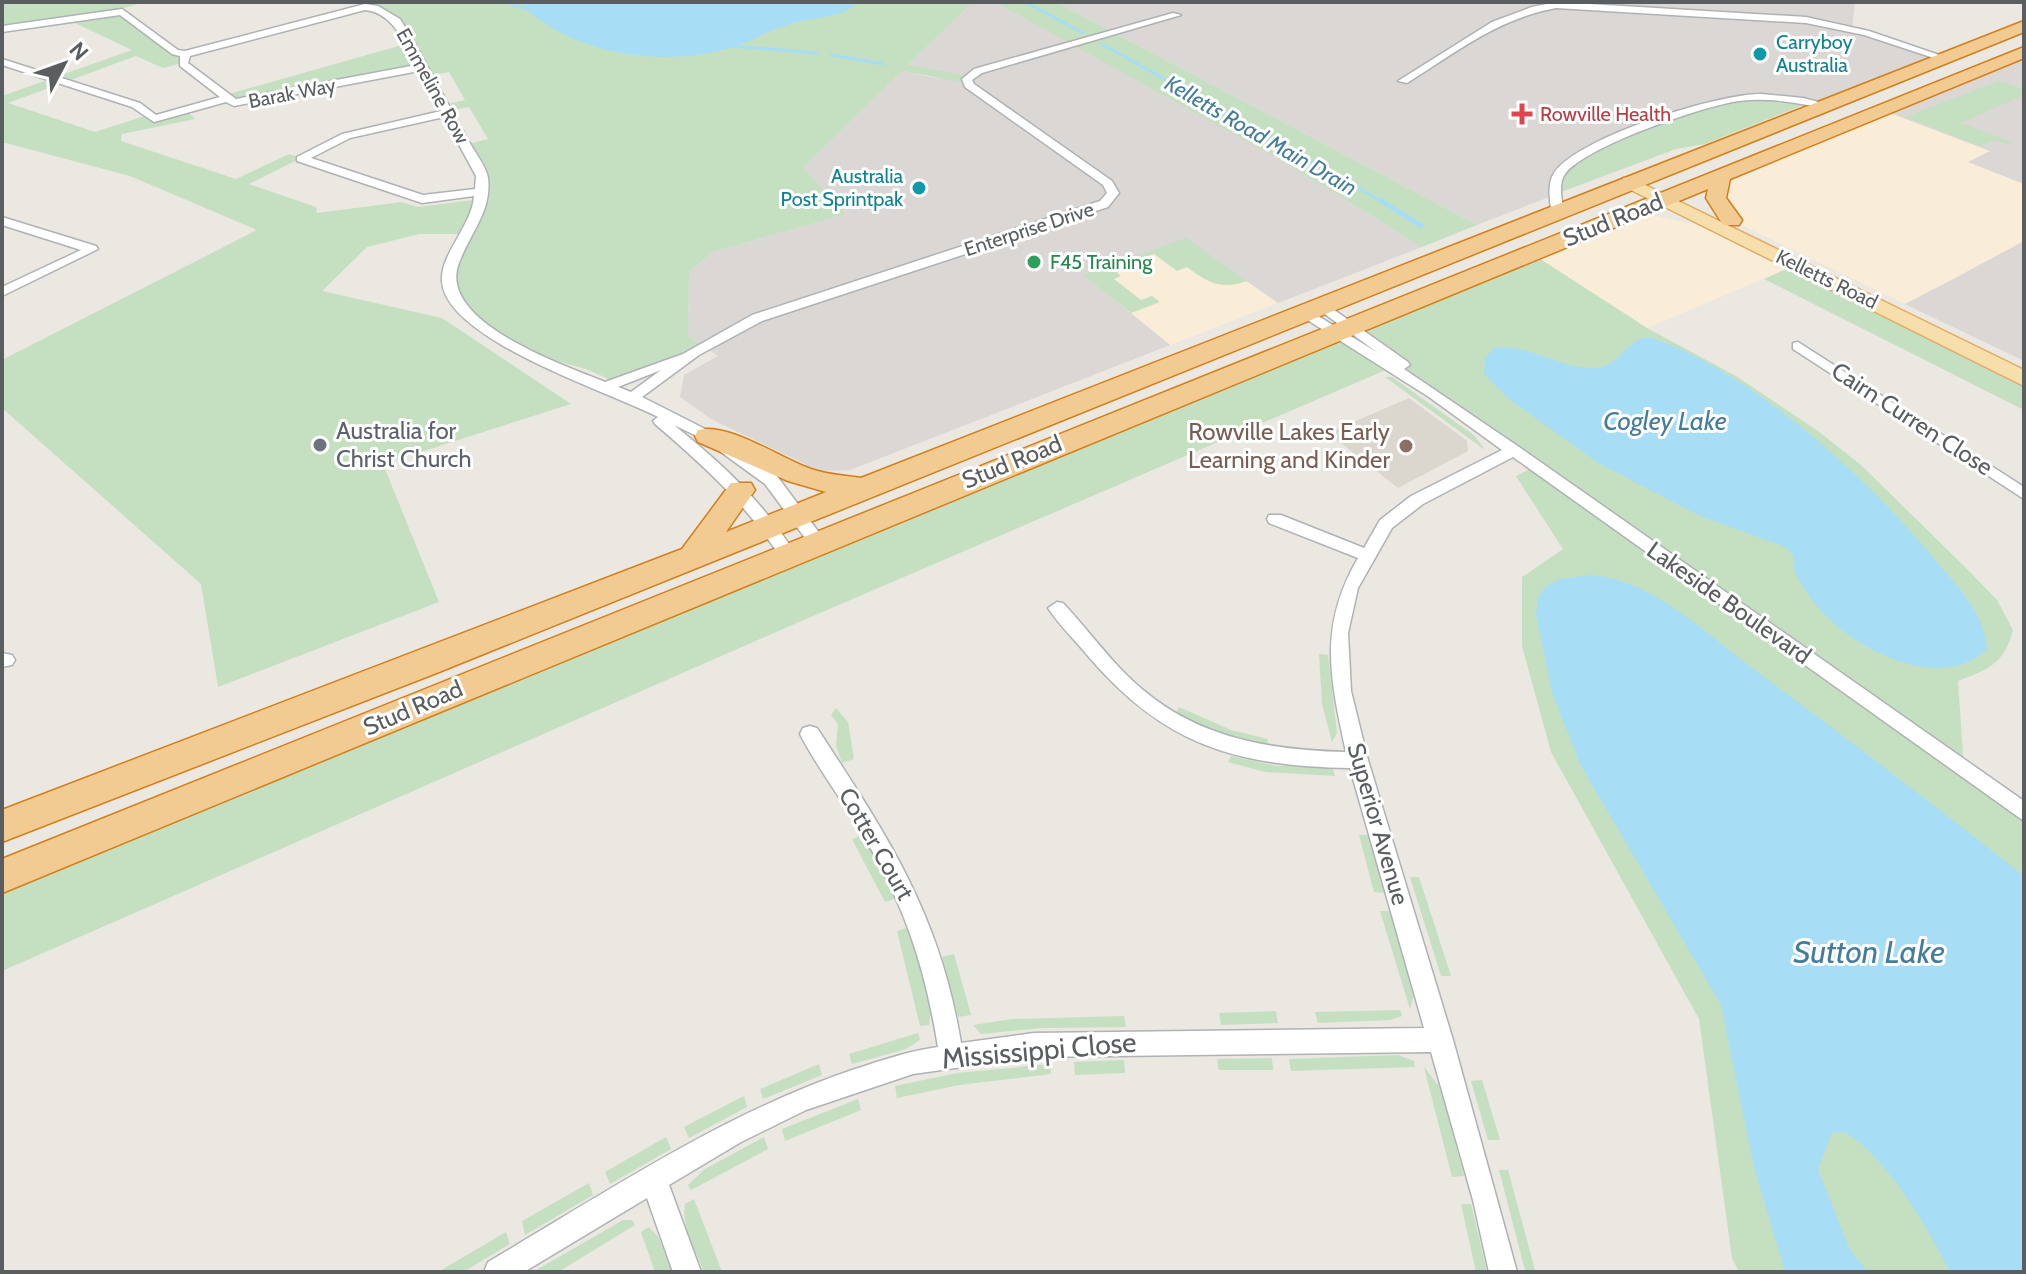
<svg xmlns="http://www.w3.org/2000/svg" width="2026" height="1274" viewBox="0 0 2026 1274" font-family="Cabin,sans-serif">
<rect width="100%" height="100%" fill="#ebe7e1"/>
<g fill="#f9edd8">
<polygon points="1882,110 1991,151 1969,162 2024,184 2024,241 1905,304 1731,220 1722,185 1774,164 1786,149"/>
<polygon points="1634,211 1735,234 1798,264 1647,328 1531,253"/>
<polygon points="1186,238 1278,303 1170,345 1083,275"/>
</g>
<g fill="#dad7d4">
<polygon points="973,2 995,2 1084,50 1286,163 1422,247 1278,303 1186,239 1084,275 1170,345 850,470 819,471 711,419 680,397 684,375 718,356 688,336 689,272 713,252 846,214 802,169 902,71 936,78 968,76 907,66"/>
<polygon points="1056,2 1855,2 1852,29 1943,58 1825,105 1752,95 1709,101 1577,151 1552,173 1548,184 1549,197 1477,225"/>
<polygon points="2024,51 2024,184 1968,162 1990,151 1882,110"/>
<polygon points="2024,241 2024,361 1905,304 1950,281"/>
</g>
<polygon fill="#dbd7cf" points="1409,398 1467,441 1468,451 1398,488 1328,433"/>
<g fill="#c4e0c0">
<polygon points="2,2 144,2 111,12 122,12 175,52 185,54 182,63 163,68 136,56 8,103 95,132 148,115 187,111 195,119 122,134 121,141 236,179 289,154 301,158 249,184 316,207 317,213 402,202 418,207 481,199 482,176 465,145 488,139 469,107 447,111 444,105 465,100 449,72 428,76 423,68 234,103 222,96 409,43 377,9 378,2 973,2 908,65 969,76 967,83 902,71 803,168 846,214 713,252 689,272 688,336 703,346 620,384 586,369 542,357 473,323 449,285 467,234 419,234 367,247 322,291 442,318 571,404 383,464 439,602 218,687 201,584 2,408 2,360 257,230 130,176 2,142 2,96 132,50 75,23 75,19 2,29"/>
<polygon points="995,2 1056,2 1477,225 1422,247 1286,163"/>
<polygon points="1999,81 2024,89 2024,95 1961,123 2012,142 2008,144 1995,140 1980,146 1905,117"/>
<path d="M1758 100 1803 105 1705 144 1676 149 1561 192C1561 178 1568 168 1579 160 1612 139 1719 101 1758 100Z"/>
<path d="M1186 238 1247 281C1221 290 1208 283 1187 267L1177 271 1154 254 1112 268 1121 276 1114 279 1141 300 1152 296 1160 302 1131 313 1083 275Z"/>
<path d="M1531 253 1647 328 1736 376 1818 431 1861 465 1968 570 1997 600 2013 630C2004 664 1989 669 1958 681L1964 770 2024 812V1272H1739L1732 1258 1699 1019 1551 752 1522 646V577L1563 549 1516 476 1536 466 1388 369 792 625 2 971V875Z"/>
<polygon points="1798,264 2024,379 2024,410 1764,279"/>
<polygon points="1385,377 1392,377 1475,436 1485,450"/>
<polygon points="1319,654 1328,655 1337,733 1332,742 1322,704"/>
<polygon points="1179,707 1231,730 1268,739 1267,746 1207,729 1176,713"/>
<polygon points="836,708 848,722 854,759 842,763 836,746 838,724 831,715"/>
<polygon points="1231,756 1277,766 1328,766 1333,769 1335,776 1265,772 1228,762"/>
<polygon points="863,835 897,898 885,902 852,839"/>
<polygon points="1359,835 1368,835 1385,893 1374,892"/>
<polygon points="1410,877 1419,877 1451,976 1441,976"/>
<polygon points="1380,911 1390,911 1412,983 1414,995 1410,1009"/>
<polygon points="910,927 931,1011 929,1025 920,1026 897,931"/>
<polygon points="954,954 971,1015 958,1017 942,957"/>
<polygon points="1400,1010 1402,1016 1390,1020 1318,1023 1315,1012"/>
<polygon points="1276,1011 1278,1023 1221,1025 1219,1013"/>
<polygon points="1124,1016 1126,1027 1042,1028 981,1034 973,1025 1012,1019"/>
<polygon points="918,1033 920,1040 906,1049 852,1064 849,1054"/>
<polygon points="1398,1055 1414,1061 1415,1067 1291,1071 1289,1059"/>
<polygon points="1272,1058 1273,1070 1219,1070 1217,1059"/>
<polygon points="1124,1060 1125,1073 1075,1075 1074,1062"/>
<polygon points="819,1064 822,1075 763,1099 760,1089"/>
<polygon points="1051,1064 1051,1074 959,1085 897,1098 895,1086 957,1073"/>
<polygon points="1424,1067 1441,1089 1464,1176 1452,1177"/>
<polygon points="1482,1080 1500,1140 1488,1140 1471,1081"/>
<polygon points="744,1096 747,1107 689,1138 684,1127"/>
<polygon points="858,1099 861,1110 785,1141 782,1129"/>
<polygon points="666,1137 671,1149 610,1184 605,1172"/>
<polygon points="764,1137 768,1149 691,1190 688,1185 705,1169"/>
<polygon points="1499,1170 1508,1170 1535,1270 1525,1270"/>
<polygon points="589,1183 593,1195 525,1235 522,1221"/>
<path d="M694 1199 722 1272H704C696 1251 681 1227 685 1204Z"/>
<polygon points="1461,1204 1471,1204 1487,1272 1476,1272"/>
<polygon points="623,1220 632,1220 635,1225 558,1272 533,1272"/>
<polygon points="649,1227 659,1238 672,1272 655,1272 641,1232"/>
<polygon points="506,1232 510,1244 463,1272 438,1272"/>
</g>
<g fill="#a7def5">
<path d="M525 2H859C840 19 813 17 790 24 770 30 752 41 733 47 666 68 577 56 525 8Z"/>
<path d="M1649 337C1752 371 1868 478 1936 561 1957 586 1985 614 1987 649 1941 694 1856 650 1820 610 1811 600 1803 586 1795 574 1793 559 1797 556 1783 546L1700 516 1598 463 1510 400 1484 374 1485 358 1494 348C1528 342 1570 375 1602 367 1621 362 1627 339 1649 337Z"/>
<path d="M1590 575C1652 579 1705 633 1752 668 1844 736 1934 805 2024 876V1272H1950C1929 1230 1885 1154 1844 1132L1832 1133 1818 1169 1850 1250 1868 1272H1785L1754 1168 1721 1005 1581 766 1552 693 1536 615 1538 597 1547 585 1561 579Z"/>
</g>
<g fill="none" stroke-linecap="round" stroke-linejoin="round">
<g stroke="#a7def5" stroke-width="3">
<polyline points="506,2 533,11"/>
<polyline points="1025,2 1083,33"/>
<polyline points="1102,44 1383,202"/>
<polyline points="729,46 817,53"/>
<polyline points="831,55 883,64"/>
</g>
<polyline stroke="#a7def5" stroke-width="5" points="1380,200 1421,226"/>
<g stroke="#afb2b5" stroke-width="3">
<g id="street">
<path d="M1556 2 1806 17 1869 31 1948 58 1943 61 1864 35 1806 23 1556 8C1499 18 1455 53 1407 83L1398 81 1492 22 1532 7Z"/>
<path d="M365 4 378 6 400 19C425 59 445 100 468 140 474 151 486 166 488 178 492 211 470 233 459 263 436 322 564 365 605 382L683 354 752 315 1100 201 1107 193 1103 185 965 87 962 79 974 69 1173 13 1181 15 982 73 972 80 974 84 1112 181 1119 193 1108 207 762 321 699 355 642 397 713 433 777 476 823 538 825 542 823 546H811L765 484 703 439 674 425C721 463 764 502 795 554L787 560 781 558C747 505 703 465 655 424L653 421 658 417C610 392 445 340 442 281 440 254 472 226 474 196L422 203 297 161V157L342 134 441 111 419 71 234 106 226 102 154 122 132 107 2 65V59L140 103 156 115 220 97 180 66V56L172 54 120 15 2 32V26L122 9 178 50 185 51ZM365 10C394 13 404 43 416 65L236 99 188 63 190 56ZM444 117 476 176 475 189 423 195 311 158 350 138ZM661 370 631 392 618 387Z"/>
<path d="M1761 94 1803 98 1830 105 1825 108C1797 103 1768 97 1739 101 1703 106 1586 146 1565 174 1558 184 1562 199 1563 210L1557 214 1551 210C1550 198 1547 184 1554 173 1578 137 1717 94 1761 94Z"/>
<polygon points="2,217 96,246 98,249 2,296 2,287 81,250 2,225"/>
<path d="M1323 302 1408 362 1410 365 1404 369 1519 447 2024 801V821L1513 457 1423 504 1392 528 1358 588 1348 633 1351 691 1368 760 1453 1040 1517 1272H1489L1473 1200 1431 1052 1034 1057 913 1074 806 1110 741 1142 669 1185 701 1272H673L647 1198 524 1272H484L488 1262C607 1192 724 1113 855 1069 883 1060 909 1051 938 1047 924 961 903 902 859 828 840 797 817 767 800 734L803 728 810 726 817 728C887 835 940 914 961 1043L1034 1033 1424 1028 1350 768C1235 766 1164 745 1088 656 1075 640 1059 625 1048 608L1057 602 1063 603C1090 632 1113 665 1143 690 1201 739 1272 750 1346 752 1330 678 1318 627 1358 558L1269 523 1267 519 1269 515H1281L1364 548 1380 520 1411 496 1502 450 1429 397 1298 314 1300 311H1310L1378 353 1318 309 1316 306Z"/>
<polygon points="1798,342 2024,487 2024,499 1793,349 1793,343"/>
<polygon points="2,653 12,655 15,660 12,665 2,667"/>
</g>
</g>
<g stroke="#e2ac63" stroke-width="3">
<polygon id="primary" points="1629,177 2024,370 2024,386 1623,186 1623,178"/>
</g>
<g stroke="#d57e17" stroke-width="3">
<g id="highway">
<path d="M2024 21V32L439 672 2 842V810L682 549 731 483H751L755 490 726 532 826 492 788 481 698 442 695 436 698 430C729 422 781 459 811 469 828 475 844 475 861 478Z"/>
<polygon points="2024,47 2024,58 1730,179 1726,198 1742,220 1739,225 1723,225 1706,198 1708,189 2,893 2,859"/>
</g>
</g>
<use href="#street" fill="#fff" fill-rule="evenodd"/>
<use href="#primary" fill="#f6dfab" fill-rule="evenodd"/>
<use href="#highway" fill="#f1cb92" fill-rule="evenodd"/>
</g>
<g fill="#0f9aa8" stroke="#fff" stroke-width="3">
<circle cx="1760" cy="54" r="8"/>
<circle cx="919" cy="188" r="8"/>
</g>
<path fill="#e0444e" stroke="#fff" stroke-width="3" d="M1518 102h8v8h8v8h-8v8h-8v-8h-8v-8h8z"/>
<circle fill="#2e9e5b" stroke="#fff" stroke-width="3" cx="1034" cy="262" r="8"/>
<circle fill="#6b7280" stroke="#fff" stroke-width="3" cx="320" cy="445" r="8"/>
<circle fill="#8d6e63" stroke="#fff" stroke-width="3" cx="1406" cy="446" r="8"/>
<g text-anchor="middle" stroke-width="6" stroke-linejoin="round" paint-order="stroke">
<g font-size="20" fill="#0d838f" stroke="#fff" text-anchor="start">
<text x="1776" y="49">Carryboy<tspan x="1776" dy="23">Australia</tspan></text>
<text x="903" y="183" text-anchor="end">Australia<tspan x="903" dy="23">Post Sprintpak</tspan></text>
</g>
<g font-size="20" fill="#5a5e60" stroke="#fff">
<text transform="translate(433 86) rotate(61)" y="7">Emmeline Row</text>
<text transform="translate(292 93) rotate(-11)" y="7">Barak Way</text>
<text transform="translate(1029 229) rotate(-18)" y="7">Enterprise Drive</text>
<text transform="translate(1827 279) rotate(26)" y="7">Kelletts Road</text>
</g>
<g font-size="20" fill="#be3a42" stroke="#fff" text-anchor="start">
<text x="1540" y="121">Rowville Health</text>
</g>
<g font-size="20" fill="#27864d" stroke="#fff" text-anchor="start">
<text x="1050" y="269">F45 Training</text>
</g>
<g font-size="22" font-style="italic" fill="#447c9c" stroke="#fff">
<text transform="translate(1261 135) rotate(30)" y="8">Kelletts Road Main Drain</text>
</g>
<g font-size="24" fill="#5a5e60" stroke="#fff">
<text transform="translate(1613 220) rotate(-22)" y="8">Stud Road</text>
<text transform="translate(1912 419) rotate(33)" y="8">Cairn Curren Close</text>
<text transform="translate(1012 462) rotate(-22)" y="8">Stud Road</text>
<text transform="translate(1729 603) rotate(35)" y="8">Lakeside Boulevard</text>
<text transform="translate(413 708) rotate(-23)" y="8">Stud Road</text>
<text transform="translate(1378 824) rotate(74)" y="8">Superior Avenue</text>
<text transform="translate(876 844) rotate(60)" y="8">Cotter Court</text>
</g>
<g font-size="24" fill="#5b616d" stroke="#fff" text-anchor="start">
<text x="336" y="439">Australia for<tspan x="336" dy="28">Christ Church</tspan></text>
</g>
<g font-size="24" fill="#785e54" stroke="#fff" text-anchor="end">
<text x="1390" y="440">Rowville Lakes Early<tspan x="1390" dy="28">Learning and Kinder</tspan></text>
</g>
<g font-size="26" font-style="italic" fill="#447c9c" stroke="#fff">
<text x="1665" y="430">Cogley Lake</text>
</g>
<g font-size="28" fill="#5a5e60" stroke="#fff">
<text transform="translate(1039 1050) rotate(-5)" y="10">Mississippi Close</text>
</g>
<g font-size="32" font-style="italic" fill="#447c9c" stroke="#fff">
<text x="1869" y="963">Sutton Lake</text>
</g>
</g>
<rect width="2026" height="1274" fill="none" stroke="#5a5e60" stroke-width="8"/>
<g transform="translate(64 64) rotate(49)" stroke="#ffffff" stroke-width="6" paint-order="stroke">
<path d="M0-6L14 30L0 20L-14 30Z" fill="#5a5e60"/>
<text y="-12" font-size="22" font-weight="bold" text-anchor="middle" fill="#5a5e60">N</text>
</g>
</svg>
